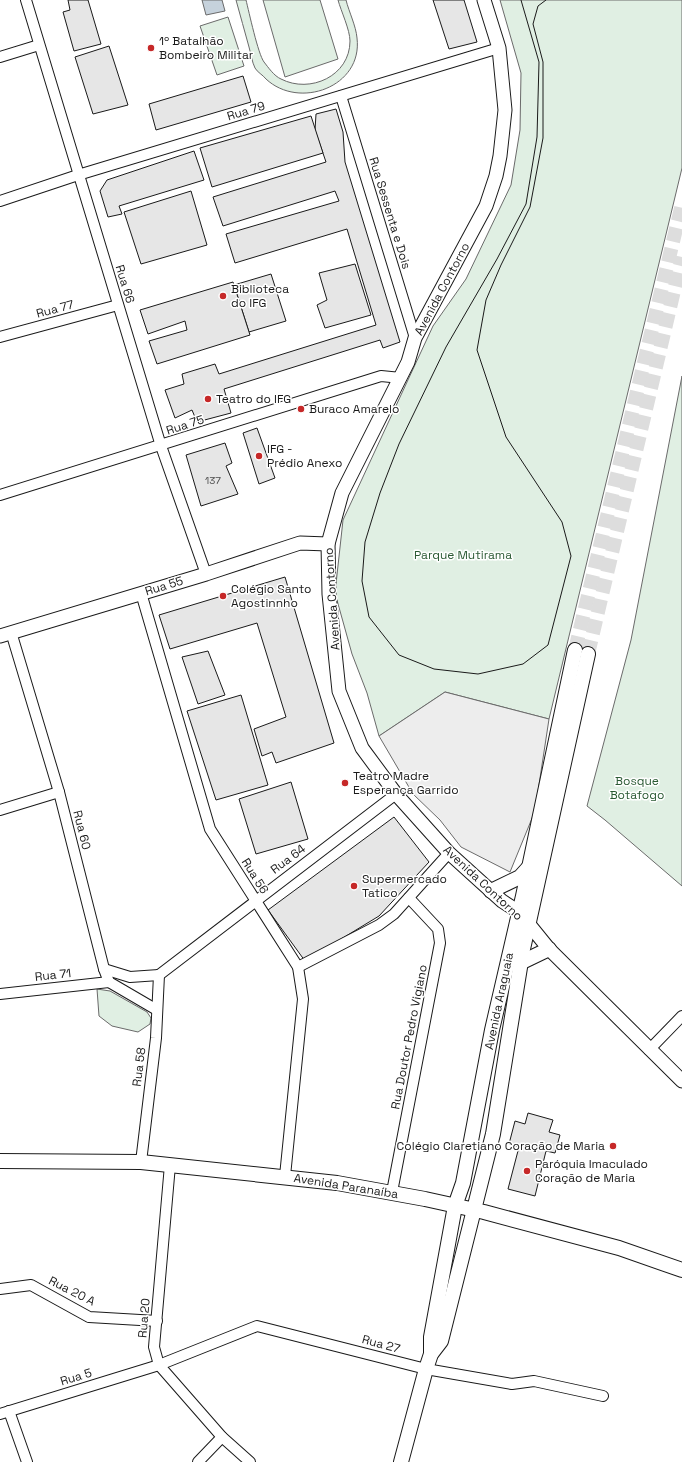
<svg xmlns="http://www.w3.org/2000/svg" width="682" height="1462" viewBox="0 0 682 1462" font-family="'Space Grotesk',sans-serif">
<rect width="100%" height="100%" fill="#fff"/>
<g fill="#e0efe3" stroke="#6a6a6a">
<path d="M236 0H246C249 12 258 54 264 62 268 67 274 76 281 79 310 94 350 76 350 41 350 30 341 11 338 0H346C349 12 356 26 357 38 363 87 299 110 266 79 263 75 257 72 255 68 252 62 251 54 249 47 245 31 240 16 236 0Z"/>
<polygon points="263,0 320,0 338,59 285,77"/>
<polygon points="500,0 682,0 682,168 549,719 445,692 379,736 367,693 352,654 335,593 343,520 433,326 466,279 511,185 520,130 521,73"/>
<polygon points="228,17 244,66 217,75 200,26"/>
<polygon points="682,376 682,886 605,820 587,806 631,640"/>
<polygon points="97,989 110,991 147,1012 151,1018 150,1024 138,1032 112,1026 99,1016"/>
</g>
<polygon fill="#ededed" stroke="#6a6a6a" points="445,692 549,719 535,811 510,872 461,847 440,820 413,794 379,736"/>
<polygon fill="#c6d2dc" stroke="#6a6a6a" points="202,0 222,0 225,11 206,15"/>
<g fill="#e6e6e6" stroke="#1a1a1a">
<polygon points="68,0 88,0 101,44 74,51 63,12 70,10"/>
<polygon points="433,0 464,0 477,42 449,49"/>
<polygon points="109,46 128,105 93,114 75,57"/>
<polygon points="243,76 251,102 156,130 149,104"/>
<polygon points="336,109 343,132 345,162 400,342 383,348 380,340 224,389 231,413 197,422 192,410 175,418 165,390 184,384 182,374 215,364 219,374 376,325 347,229 235,263 226,234 339,201 335,191 223,226 213,197 326,162 315,130 316,114"/>
<polygon points="311,116 323,153 212,187 200,148"/>
<polygon points="194,151 204,180 119,206 122,214 108,217 100,191 107,180"/>
<polygon points="191,191 207,245 141,264 124,212"/>
<polygon points="355,264 371,315 325,328 317,305 327,300 319,273"/>
<polygon points="271,274 286,321 249,332 234,285"/>
<polygon points="233,282 250,335 157,364 149,341 187,330 185,321 148,334 140,310"/>
<polygon points="257,428 275,478 259,484 243,433"/>
<polygon points="225,443 232,463 226,466 238,494 201,506 186,455"/>
<polygon points="285,577 334,743 276,763 272,752 262,756 254,729 286,717 257,623 170,649 159,615"/>
<polygon points="208,651 225,695 198,704 182,657"/>
<polygon points="241,695 268,785 216,800 187,711"/>
<polygon points="291,782 308,839 256,854 239,799"/>
<polygon points="394,817 429,862 379,916 305,961 268,910"/>
<polygon points="528,1113 553,1120 549,1132 560,1135 555,1153 546,1151 535,1196 508,1189 519,1147 509,1144 515,1121 525,1124"/>
</g>
<g fill="none" stroke-linecap="round" stroke-linejoin="round">
<g stroke="#ddd" stroke-width="14" stroke-dasharray="14 7" stroke-linecap="butt">
<polyline points="575,650 682,204"/>
<polyline points="588,654 682,257"/>
</g>
<g stroke="#1a1a1a" stroke-width="12">
<g id="minor">
<polyline points="26,0 161,446 206,574"/>
<polyline points="0,57 39,45"/>
<polyline points="341,96 415,338"/>
<polyline points="0,201 78,175 499,48"/>
<polyline points="0,337 118,305"/>
<polyline points="0,495 381,376 401,378"/>
<polyline points="141,593 210,829 298,967 303,999 285,1176"/>
<polyline points="11,632 59,792 104,969 109,982 157,1010"/>
<polyline points="0,810 59,792"/>
<polyline points="298,967 379,925 394,914 449,853"/>
<polyline points="104,969 130,977 159,975"/>
<polyline points="159,975 396,794"/>
<polyline points="0,994 109,982"/>
<polyline points="649,1050 682,1016"/>
<polyline points="141,1162 156,1038 159,975"/>
<polyline points="170,1165 154,1347 159,1365 222,1437 250,1462"/>
<polyline points="392,1192 440,943 438,929 409,898"/>
<polyline points="0,1289 31,1285 89,1317 157,1321"/>
<polyline points="9,1411 27,1462"/>
<polyline points="0,1414 159,1365 257,1326 426,1369 512,1384 534,1381 603,1396"/>
<polyline points="198,1462 222,1437"/>
</g>
</g>
<g stroke="#1a1a1a" stroke-width="15">
<g id="tertiary">
<polyline points="484,0 499,48 505,110 500,156 496,176 486,206 415,338 408,362 342,493 328,544 329,594 339,691 362,748 396,794 449,853 502,901 519,912 549,949 682,1081"/>
<polyline points="0,636 206,574 300,543 328,544"/>
</g>
</g>
<g stroke="#1a1a1a" stroke-width="16">
<g id="secondary">
<polyline points="491,891 520,877 529,867"/>
<polyline points="522,962 549,949"/>
<polyline points="0,1161 141,1162 337,1183 425,1199 484,1212 619,1248 682,1270"/>
<polyline points="431,1354 431,1337 455,1206 463,1183 492,1030 523,896 575,650"/>
<polyline points="401,1462 426,1369 431,1354 441,1341 493,1134 523,949 588,654"/>
</g>
</g>
<use href="#minor" stroke="#fff" stroke-width="10"/>
<use href="#tertiary" stroke="#fff" stroke-width="13"/>
<use href="#secondary" stroke="#fff" stroke-width="14"/>
<polyline stroke="#1a1a1a" stroke-width="1" points="521,0 539,62 537,137 526,204 497,259 446,347 399,444 380,493 365,542 362,581 369,617 399,655 434,669 478,674 523,664 548,645 571,556 562,522 506,437 477,350 486,300 501,265 530,207 543,138 543,62 533,24 538,6 546,0"/>
</g>
<g fill="#c62828" stroke="#fff" stroke-width="1.5">
<circle cx="151" cy="48" r="4"/>
<circle cx="223" cy="296" r="4"/>
<circle cx="208" cy="399" r="4"/>
<circle cx="301" cy="409" r="4"/>
<circle cx="259" cy="456" r="4"/>
<circle cx="223" cy="596" r="4"/>
<circle cx="345" cy="783" r="4"/>
<circle cx="354" cy="886" r="4"/>
<circle cx="613" cy="1146" r="4"/>
<circle cx="527" cy="1171" r="4"/>
</g>
<g text-anchor="middle" stroke-width="3" stroke-linejoin="round" paint-order="stroke">
<g font-size="10" fill="#4d4d4d">
<text x="213" y="484">137</text>
</g>
<g font-size="12" fill="#1a1a1a" stroke="#fff" text-anchor="start">
<text x="159" y="45">1º Batalhão<tspan x="159" dy="14">Bombeiro Militar</tspan></text>
<text x="231" y="293">Biblioteca<tspan x="231" dy="14">do IFG</tspan></text>
<text x="216" y="403">Teatro do IFG</text>
<text x="309" y="413">Buraco Amarelo</text>
<text x="267" y="453">IFG -<tspan x="267" dy="14">Prédio Anexo</tspan></text>
<text x="231" y="593">Colégio Santo<tspan x="231" dy="14">Agostinnho</tspan></text>
<text x="353" y="780">Teatro Madre<tspan x="353" dy="14">Esperança Garrido</tspan></text>
<text x="362" y="883">Supermercado<tspan x="362" dy="14">Tatico</tspan></text>
<text x="605" y="1150" text-anchor="end">Colégio Claretiano Coração de Maria</text>
<text x="535" y="1168">Paróquia Imaculado<tspan x="535" dy="14">Coração de Maria</tspan></text>
</g>
<g font-size="12" fill="#1a1a1a" stroke="#fff">
<text transform="translate(246 111) rotate(-17)" y="4">Rua 79</text>
<text transform="translate(390 213) rotate(73)" y="4">Rua Sessenta e Dois</text>
<text transform="translate(125 284) rotate(73)" y="4">Rua 66</text>
<text transform="translate(442 289) rotate(-62)" y="4">Avenida Contorno</text>
<text transform="translate(55 309) rotate(-15)" y="4">Rua 77</text>
<text transform="translate(185 425) rotate(-18)" y="4">Rua 75</text>
<text transform="translate(164 586) rotate(-17)" y="4">Rua 55</text>
<text transform="translate(332 599) rotate(-94)" y="4">Avenida Contorno</text>
<text transform="translate(82 830) rotate(76)" y="4">Rua 60</text>
<text transform="translate(288 859) rotate(-37)" y="4">Rua 64</text>
<text transform="translate(255 876) rotate(58)" y="4">Rua 56</text>
<text transform="translate(483 883) rotate(43)" y="4">Avenida Contorno</text>
<text transform="translate(53 975) rotate(-6)" y="4">Rua 71</text>
<text transform="translate(499 1001) rotate(-78)" y="4">Avenida Araguaia</text>
<text transform="translate(409 1037) rotate(-79)" y="4">Rua Doutor Pedro Vigiano</text>
<text transform="translate(139 1067) rotate(-83)" y="4">Rua 58</text>
<text transform="translate(346 1186) rotate(9)" y="4">Avenida Paranaíba</text>
<text transform="translate(72 1291) rotate(27)" y="4">Rua 20 A</text>
<text transform="translate(144 1318) rotate(-85)" y="4">Rua 20</text>
<text transform="translate(381 1344) rotate(15)" y="4">Rua 27</text>
<text transform="translate(76 1377) rotate(-17)" y="4">Rua 5</text>
</g>
<g font-size="12" fill="#2b5a34" stroke="#fff">
<text x="463" y="559">Parque Mutirama</text>
<text x="637" y="785">Bosque<tspan x="637" dy="14">Botafogo</tspan></text>
</g>
</g>
</svg>
